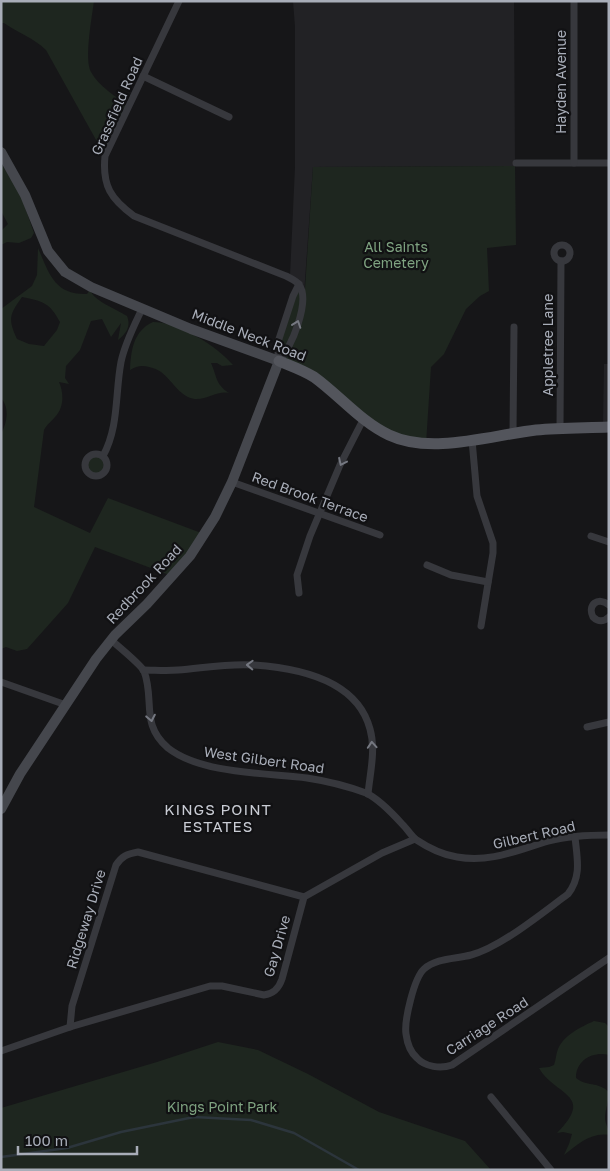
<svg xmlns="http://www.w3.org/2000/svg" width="610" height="1171" viewBox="0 0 610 1171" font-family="'Golos Text',sans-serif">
<rect width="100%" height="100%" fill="#161618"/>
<g fill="#222225">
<polygon points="293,1 514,1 515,166 313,167 304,294 290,276 295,167 295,27"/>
<polygon points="604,364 609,364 609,427 603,427"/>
</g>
<g fill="#1e261f" fill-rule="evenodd">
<path d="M1 1H94C92 17 84 59 91 72 98 86 117 97 129 107L105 156 46 50C34 38 18 33 4 23H1Z"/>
<polygon points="1,163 20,193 34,233 31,238 19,243 7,242 1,245 1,231 8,224 1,211"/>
<polygon points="515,166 516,245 487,248 489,291 480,296 466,309 444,354 431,367 426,444 397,438 319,380 280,362 304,304 313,167"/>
<path d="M38 248C49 273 54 295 87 294L90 290C94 301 116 309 127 316 131 326 127 333 118 340L121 323 111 337 102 319 91 321 80 350 66 366 65 378 69 384 59 382C64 393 64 408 55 417 51 422 47 424 44 430L34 507 90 533 108 498 204 534 172 576 95 547 68 603 27 649 17 651 6 647 1 649V434C7 423 10 408 1 398V309L32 286 37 275ZM22 297C43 301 50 303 60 322L57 330 44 346 29 344 17 339C8 319 9 315 22 297Z"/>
<polygon points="299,287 301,306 285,352 280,358 279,344"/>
<path d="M153 322C178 322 217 346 233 365L222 366 217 363H211C217 376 215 384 229 393 215 390 203 404 188 397 171 388 169 371 149 367 141 365 137 366 130 370 131 351 133 331 153 322Z"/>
<circle cx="95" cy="465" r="9"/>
<path d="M594 1021 605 1023 609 1027V1055C593 1051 576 1060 576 1078 587 1087 597 1081 609 1092 609 1102 605 1109 605 1118 605 1124 609 1128 609 1135 591 1132 577 1145 564 1155L569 1144 572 1134 563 1132 557 1133C596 1094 555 1096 539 1068L549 1067 554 1065C556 1059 556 1054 558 1049 564 1035 581 1027 594 1021Z"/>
<polygon points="218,1042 258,1050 308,1074 379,1112 465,1141 491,1170 1,1170 1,1108 157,1062"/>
</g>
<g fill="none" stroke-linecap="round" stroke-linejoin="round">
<polyline stroke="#2c353c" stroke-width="2.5" points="1,1157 67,1148 121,1132 194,1117 251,1120 294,1133 359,1170"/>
<g stroke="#37383d" stroke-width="7">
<path d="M179 1 105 156C102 186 111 199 134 216L286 276C290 278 297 281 299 285 311 300 291 349 279 361"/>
<polyline points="143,76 229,117"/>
<polyline points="516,163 609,163"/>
<polyline points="574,163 574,1"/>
<circle cx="562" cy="253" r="8"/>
<polyline points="279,361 277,345 293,296 299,284"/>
<polyline points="560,429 561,261"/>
<polyline points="513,433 514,327"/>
<polyline points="472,440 477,496 493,543 493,553 481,626"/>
<circle cx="96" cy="465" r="11"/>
<path d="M103 456C119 427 115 394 121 362 125 343 134 326 142 309"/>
<polyline points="232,482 380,535"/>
<polyline points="591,536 609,542"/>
<polyline points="427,565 451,575 488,582"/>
<polyline points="299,593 297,575 310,536 340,465 364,418"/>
<path d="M609 605C598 596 587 605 593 617 598 622 604 622 609 617"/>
<path d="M111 640C118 646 141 665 144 671 155 700 140 724 168 748 201 774 266 773 307 778 327 781 347 786 366 793 377 798 394 815 403 825 407 829 411 835 415 839 427 847 443 855 457 857 491 863 517 850 549 841 568 836 589 835 609 835"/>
<path d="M143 670C155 670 166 671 178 670 203 668 229 663 254 665 298 668 357 680 370 729 376 750 370 773 368 794"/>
<polyline points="1,682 66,705"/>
<polyline points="587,727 609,722"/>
<path d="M575 837C577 858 582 876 568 894 542 913 501 947 471 955 456 959 436 958 424 969 414 978 404 1021 406 1034 407 1042 410 1052 417 1058 425 1067 441 1069 452 1065L609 958"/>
<path d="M70 1027 72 1006 116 865C122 856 127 854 138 852L304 897"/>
<path d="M1 1051 70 1027 210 986H222L264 995C273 994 279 988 282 979L304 897 382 853 415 839"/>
<polyline points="491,1097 551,1170"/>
</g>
<polyline stroke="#45474d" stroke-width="10" points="1,152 25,195 48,251 65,272 91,287 191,329 279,361 232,482 215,517 190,556 147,604 115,635 96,659 20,774 1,809"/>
<path stroke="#53555c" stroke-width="11" d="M279 361C291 366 303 370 314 377 339 395 361 422 389 435 431 455 492 435 536 430 560 428 585 428 609 427"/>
</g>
<defs><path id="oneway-chevron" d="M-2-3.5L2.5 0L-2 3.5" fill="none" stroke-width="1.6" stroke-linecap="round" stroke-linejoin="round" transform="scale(1.25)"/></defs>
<g stroke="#757881">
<use href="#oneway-chevron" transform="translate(297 324) rotate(-71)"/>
<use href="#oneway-chevron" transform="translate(342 462) rotate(115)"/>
<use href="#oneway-chevron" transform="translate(250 665) rotate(-178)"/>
<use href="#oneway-chevron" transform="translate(151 718) rotate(79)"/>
<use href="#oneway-chevron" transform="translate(372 745) rotate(-94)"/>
</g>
<g text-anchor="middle" stroke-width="4.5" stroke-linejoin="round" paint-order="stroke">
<g font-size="14" fill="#a8adb8" stroke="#111113">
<text transform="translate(561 82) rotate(-90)" y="5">Hayden Avenue</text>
<text transform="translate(117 106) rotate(-66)" y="5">Grassfield Road</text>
<text transform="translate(249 335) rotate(21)" y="5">Middle Neck Road</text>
<text transform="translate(548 345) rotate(-90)" y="5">Appletree Lane</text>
<text transform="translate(310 497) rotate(20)" y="5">Red Brook Terrace</text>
<text transform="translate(144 584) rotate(-47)" y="5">Redbrook Road</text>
<text transform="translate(264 760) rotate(8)" y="5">West Gilbert Road</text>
<text transform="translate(534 835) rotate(-13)" y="5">Gilbert Road</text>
<text transform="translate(86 919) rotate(-73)" y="5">Ridgeway Drive</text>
<text transform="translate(277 946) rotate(-74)" y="5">Gay Drive</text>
<text transform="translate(487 1026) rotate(-33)" y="5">Carriage Road</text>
</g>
<g font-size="14" fill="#7fa381" stroke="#111113">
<text x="396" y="252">All Saints<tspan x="396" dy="16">Cemetery</tspan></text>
<text x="222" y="1112">Kings Point Park</text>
</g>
<g font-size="15" letter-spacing="1" fill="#c9ccd4" stroke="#111113">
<text x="218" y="815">KINGS POINT<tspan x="218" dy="17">ESTATES</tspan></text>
</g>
</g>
<rect width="610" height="1171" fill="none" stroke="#a8adb8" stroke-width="5"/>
<path d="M18 1146v8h119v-8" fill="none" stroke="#a8adb8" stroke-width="2.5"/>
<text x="25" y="1146" font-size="15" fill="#a8adb8" stroke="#111113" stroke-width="4" paint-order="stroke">100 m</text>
</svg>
